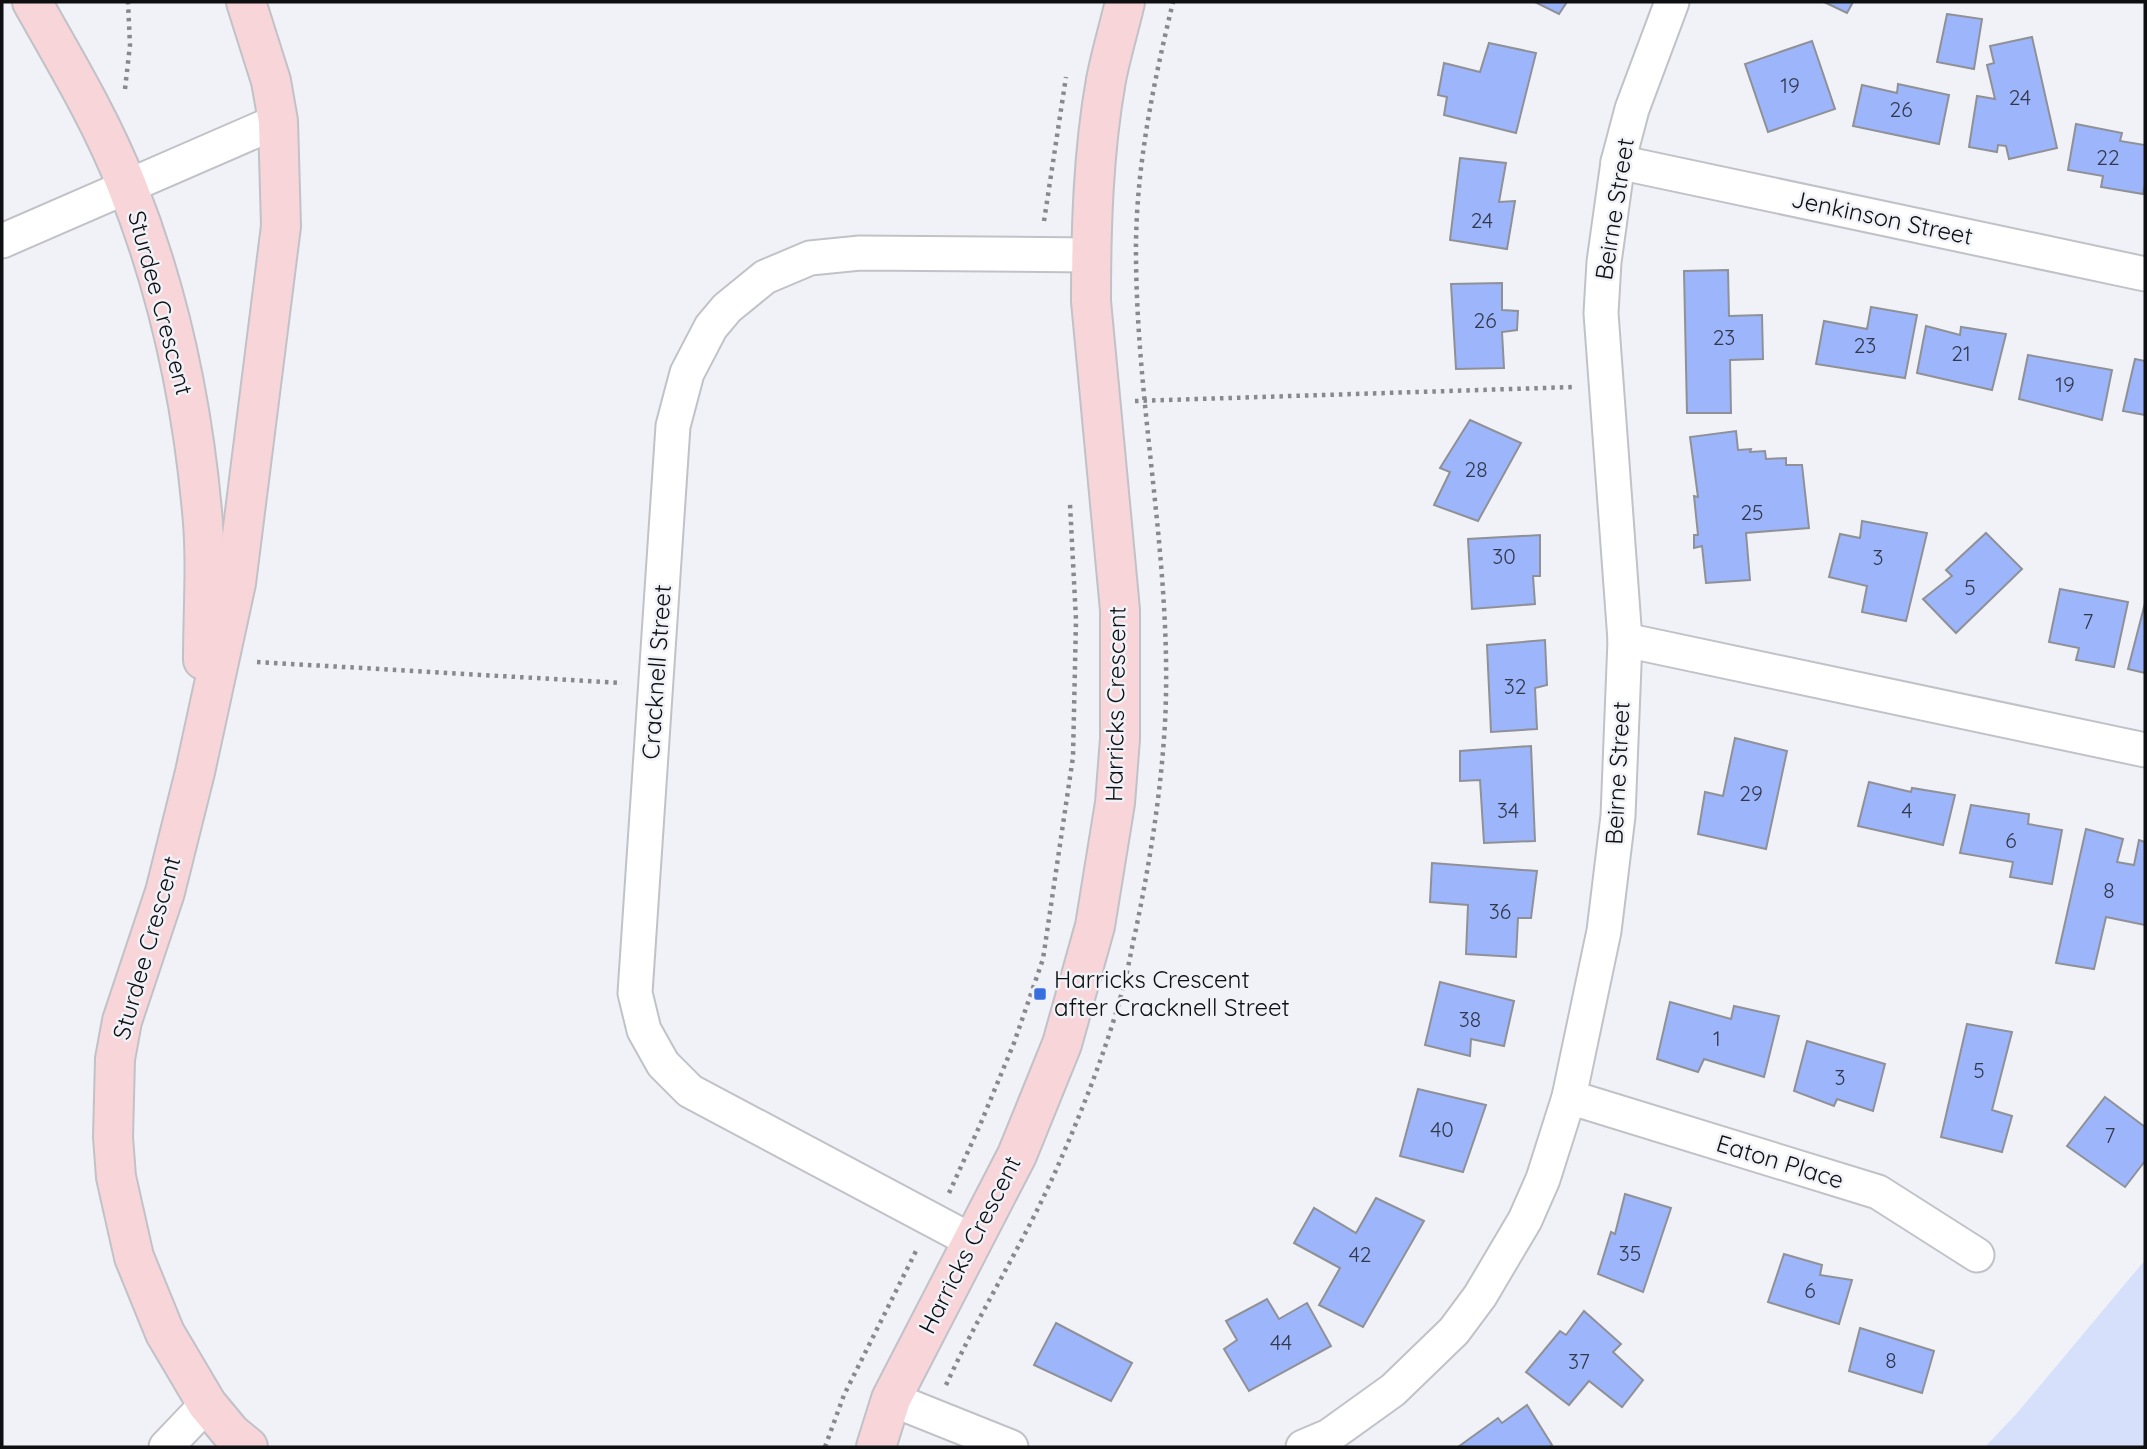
<svg xmlns="http://www.w3.org/2000/svg" width="2147" height="1449" viewBox="0 0 2147 1449" font-family="Quicksand,sans-serif">
<rect width="100%" height="100%" fill="#f0f2f8"/>
<polygon fill="#d6e0fb" points="2145,1260 2145,1447 1985,1447 2018,1412"/>
<g fill="#9db5fb" stroke="#8f9196" stroke-width="2">
<polygon points="1535,2 1567,2 1559,14"/>
<polygon points="1824,2 1853,2 1847,13"/>
<polygon points="1947,14 1982,19 1974,69 1937,62"/>
<polygon points="2032,37 2057,148 2009,159 2006,146 1998,145 1997,152 1969,147 1977,96 1995,99 1987,65 1994,63 1990,46"/>
<polygon points="1812,41 1835,109 1768,132 1745,64"/>
<polygon points="1489,43 1536,53 1516,133 1444,115 1447,97 1438,95 1444,63 1480,72"/>
<polygon points="1898,84 1949,95 1939,144 1853,126 1862,85 1897,93"/>
<polygon points="2076,124 2122,133 2120,141 2145,145 2145,184 2143,194 2101,187 2103,176 2068,170"/>
<polygon points="1460,158 1506,163 1499,202 1515,201 1507,249 1450,240"/>
<polygon points="1728,270 1729,316 1762,315 1763,359 1730,360 1731,413 1687,413 1684,271"/>
<polygon points="1502,283 1502,310 1518,311 1517,330 1502,332 1504,368 1456,369 1451,284"/>
<polygon points="1871,307 1917,315 1905,378 1816,364 1824,321 1867,329"/>
<polygon points="1926,326 1960,335 1961,327 2006,334 1992,390 1917,373"/>
<polygon points="2028,355 2112,370 2102,420 2019,399"/>
<polygon points="2135,359 2145,361 2145,415 2123,411"/>
<polygon points="1470,420 1521,443 1478,521 1434,505 1450,472 1440,468"/>
<polygon points="1736,431 1738,450 1751,449 1750,452 1765,451 1766,459 1786,458 1786,465 1802,465 1809,528 1746,533 1750,580 1706,583 1702,546 1694,548 1694,535 1698,535 1694,496 1698,497 1690,437"/>
<polygon points="1862,521 1927,533 1906,621 1862,612 1867,586 1829,577 1840,534 1860,538"/>
<polygon points="1986,533 2022,569 1956,633 1923,599 1952,576 1946,570"/>
<polygon points="1540,535 1540,576 1533,576 1535,604 1472,609 1468,539"/>
<polygon points="2060,589 2128,602 2114,667 2076,660 2079,648 2049,642"/>
<polygon points="2145,603 2145,673 2128,669"/>
<polygon points="1545,640 1547,685 1535,688 1537,729 1491,732 1487,645"/>
<polygon points="1735,738 1787,751 1766,849 1698,834 1705,792 1723,796"/>
<polygon points="1531,746 1535,841 1484,843 1480,780 1460,781 1460,751"/>
<polygon points="1869,782 1911,792 1912,788 1955,795 1943,845 1858,826"/>
<polygon points="1971,805 2029,814 2028,824 2062,830 2052,884 2010,877 2013,862 1960,853"/>
<polygon points="2086,829 2123,839 2117,862 2134,865 2139,840 2145,842 2145,925 2106,917 2094,969 2056,963"/>
<polygon points="1432,863 1537,871 1531,918 1518,918 1516,957 1466,954 1468,905 1430,902"/>
<polygon points="1440,982 1514,1001 1504,1046 1471,1039 1470,1056 1425,1045"/>
<polygon points="1670,1002 1731,1019 1734,1006 1779,1016 1764,1077 1704,1059 1698,1072 1657,1059"/>
<polygon points="1967,1024 2012,1032 1992,1110 2012,1116 2002,1152 1941,1137"/>
<polygon points="1807,1041 1885,1064 1873,1111 1837,1099 1834,1106 1794,1091"/>
<polygon points="1418,1089 1486,1105 1463,1172 1400,1156"/>
<polygon points="2105,1097 2145,1127 2145,1161 2125,1187 2067,1146"/>
<polygon points="1625,1194 1671,1208 1643,1292 1598,1274 1611,1232 1615,1234"/>
<polygon points="1376,1198 1424,1221 1363,1327 1319,1305 1340,1268 1294,1243 1314,1208 1356,1233"/>
<polygon points="1784,1254 1822,1265 1820,1275 1852,1280 1839,1324 1768,1302"/>
<polygon points="1267,1299 1279,1319 1307,1303 1331,1346 1249,1391 1224,1349 1237,1340 1226,1321"/>
<polygon points="1584,1311 1621,1344 1613,1352 1643,1380 1622,1407 1589,1381 1569,1405 1526,1372 1560,1331 1566,1335"/>
<polygon points="1056,1323 1132,1363 1111,1401 1034,1365"/>
<polygon points="1860,1328 1934,1351 1922,1393 1849,1371"/>
<polygon points="1527,1405 1552,1445 1549,1447 1458,1447 1498,1418 1502,1423"/>
</g>
<g fill="none" stroke-linecap="round" stroke-linejoin="round">
<g stroke="#c0c2c8" stroke-width="37">
<g id="street">
<polyline points="1618,162 2145,274"/>
<polyline points="2,241 278,121"/>
<polyline points="1625,640 2145,750"/>
<polyline points="1569,1097 1878,1192 1977,1255"/>
<polyline points="972,1241 690,1091 663,1064 644,1030 635,993 673,426 687,373 711,327 727,308 765,277 810,258 860,253 1091,255"/>
<polyline points="891,1399 1011,1447"/>
<polyline points="166,1447 207,1404"/>
<polyline points="1303,1447 1329,1436 1393,1390 1454,1331 1480,1296 1525,1220 1543,1179 1569,1097 1604,931 1618,816 1625,640 1601,313 1604,262 1618,162 1632,109 1672,2"/>
</g>
</g>
<g stroke="#c0c2c8" stroke-width="42">
<g id="secondary">
<path d="M32 2C66 62 102 122 127 186 168 289 192 401 202 511 207 560 203 610 203 660"/>
<polyline points="246,2 271,81 278,121 281,226 236,583 195,772 165,892 122,1021 115,1059 113,1137 116,1177 134,1257 165,1333 207,1404 231,1433 248,1447"/>
<path d="M876 1447 891 1399 1017 1155 1062 1044 1095 926 1115 803 1120 739V610L1091 301C1091 228 1093 153 1106 80 1111 54 1119 28 1125 2"/>
</g>
</g>
<g stroke="#87898d" stroke-width="4.5" stroke-dasharray="3.5 5" stroke-linecap="butt">
<polyline points="125,89 130,45 128,2"/>
<polyline points="1044,221 1066,77"/>
<polyline points="1135,401 1574,387"/>
<polyline points="257,662 622,683"/>
<polyline points="949,1193 980,1125 1014,1043 1043,959 1073,757 1076,620 1070,504"/>
<path d="M946 1385C981 1309 1027 1238 1060 1161 1084 1106 1106 1050 1122 992 1128 971 1131 950 1136 929 1150 861 1161 793 1165 723 1173 567 1137 413 1136 257 1135 171 1153 85 1173 2"/>
<polyline points="825,1447 844,1395 917,1249"/>
</g>
<use href="#street" stroke="#fff" stroke-width="33"/>
<use href="#secondary" stroke="#f8d5d8" stroke-width="38"/>
</g>
<rect fill="#376fde" stroke="#f0f2f8" stroke-width="2.5" x="1033" y="987" width="14" height="14" rx="3.5"/>
<g text-anchor="middle" stroke-width="5" stroke-linejoin="round" paint-order="stroke">
<g font-size="21" fill="#32384c">
<text x="1790" y="93">19</text>
<text x="2020" y="105">24</text>
<text x="1901" y="117">26</text>
<text x="2108" y="165">22</text>
<text x="1482" y="228">24</text>
<text x="1485" y="328">26</text>
<text x="1724" y="345">23</text>
<text x="1865" y="353">23</text>
<text x="1961" y="361">21</text>
<text x="2065" y="392">19</text>
<text x="1476" y="477">28</text>
<text x="1752" y="520">25</text>
<text x="1504" y="564">30</text>
<text x="1878" y="565">3</text>
<text x="1970" y="595">5</text>
<text x="2088" y="629">7</text>
<text x="1515" y="694">32</text>
<text x="1751" y="801">29</text>
<text x="1508" y="818">34</text>
<text x="1907" y="818">4</text>
<text x="2011" y="848">6</text>
<text x="2109" y="898">8</text>
<text x="1500" y="919">36</text>
<text x="1470" y="1027">38</text>
<text x="1717" y="1046">1</text>
<text x="1979" y="1078">5</text>
<text x="1840" y="1085">3</text>
<text x="1442" y="1137">40</text>
<text x="2110" y="1143">7</text>
<text x="1630" y="1261">35</text>
<text x="1360" y="1262">42</text>
<text x="1810" y="1298">6</text>
<text x="1281" y="1350">44</text>
<text x="1891" y="1368">8</text>
<text x="1579" y="1369">37</text>
</g>
<g font-size="24" fill="#0e0f11" stroke="#f0f2f8">
<text transform="translate(1615 209) rotate(-81)" y="8">Beirne Street</text>
<text transform="translate(1882 218) rotate(12)" y="8">Jenkinson Street</text>
<text transform="translate(160 303) rotate(75)" y="8">Sturdee Crescent</text>
<text transform="translate(657 672) rotate(-86)" y="8">Cracknell Street</text>
<text transform="translate(1116 704) rotate(-89)" y="8">Harricks Crescent</text>
<text transform="translate(1618 773) rotate(-87)" y="8">Beirne Street</text>
<text transform="translate(147 948) rotate(-74)" y="8">Sturdee Crescent</text>
<text transform="translate(1780 1162) rotate(17)" y="8">Eaton Place</text>
<text transform="translate(970 1245) rotate(-63)" y="8">Harricks Crescent</text>
</g>
<g font-size="24" fill="#0e0f11" stroke="#f0f2f8" text-anchor="start">
<text x="1054" y="988">Harricks Crescent<tspan x="1054" dy="28">after Cracknell Street</tspan></text>
</g>
</g>
<rect width="2147" height="1449" fill="none" stroke="#0e0f11" stroke-width="7"/>
</svg>
